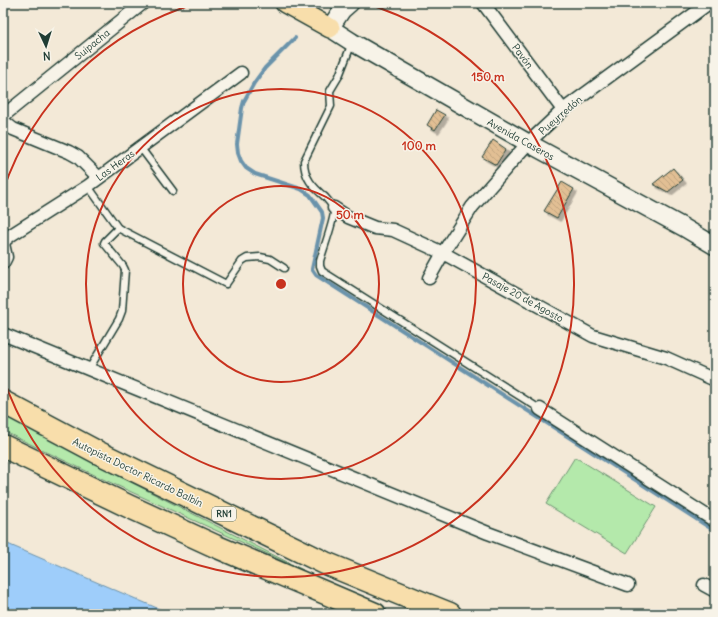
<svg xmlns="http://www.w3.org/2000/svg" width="718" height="617" viewBox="0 0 718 617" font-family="Delius,sans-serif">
<defs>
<pattern id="building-back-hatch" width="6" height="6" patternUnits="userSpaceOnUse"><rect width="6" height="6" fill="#e2bf94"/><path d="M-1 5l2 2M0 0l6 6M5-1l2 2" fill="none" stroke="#c1a580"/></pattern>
<filter id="shadow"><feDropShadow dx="3.5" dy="3.5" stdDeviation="0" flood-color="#0004"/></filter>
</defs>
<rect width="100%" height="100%" fill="#f3e9d7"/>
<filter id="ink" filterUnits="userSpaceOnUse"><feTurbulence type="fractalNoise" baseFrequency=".025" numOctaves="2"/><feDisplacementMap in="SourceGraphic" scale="8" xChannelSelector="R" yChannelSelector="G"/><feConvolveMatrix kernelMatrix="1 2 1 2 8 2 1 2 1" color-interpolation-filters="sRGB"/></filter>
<g filter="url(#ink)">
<g fill="#b4e9ab" stroke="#6a9370">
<polygon points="3,414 113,473 303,570 105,480 3,431"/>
<polygon points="575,457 656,507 627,553 546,504"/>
</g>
<polygon fill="#9ecdfa" stroke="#6b93ab" points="3,542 171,614 3,614"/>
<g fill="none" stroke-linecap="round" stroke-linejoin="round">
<polyline stroke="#6b93ab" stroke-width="4" points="295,38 265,68 254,83 244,101 242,108 237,144 238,153 241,161 246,168 255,174 301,189 310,195 322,212 323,218 312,269 316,275 715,531"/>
</g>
<g fill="url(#building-back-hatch)" stroke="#1f3d34" filter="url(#shadow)">
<polygon points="436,110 445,115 435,130 427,125"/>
<polygon points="493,140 506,149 496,165 482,157"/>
<polygon points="673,168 683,180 668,192 653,184"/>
<polygon points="562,182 574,189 557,218 544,211"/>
</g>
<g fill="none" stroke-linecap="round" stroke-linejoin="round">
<g stroke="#1f3d34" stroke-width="9">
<g id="lane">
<path d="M352 43 339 76 330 91 331 106 304 161C304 178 313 187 325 197 328 201 333 205 334 210 335 218 323 250 320 261V266L322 271 540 409"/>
<polyline points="140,147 173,191"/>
<polyline points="88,186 118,228 105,241 104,243 123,266 125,270 122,311 119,319 89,369"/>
<polyline points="118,228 226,284 242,261 247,258 260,257 270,259 284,268"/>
</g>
</g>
<g stroke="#1f3d34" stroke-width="15">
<g id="street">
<polyline points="483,3 563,110"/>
<polyline points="3,116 143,3"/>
<polyline points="3,121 13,129 69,152 78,157 98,177"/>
<polyline points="334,208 348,217 375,228 393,230 443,253 593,336 666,358 715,380"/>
<polyline points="3,263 6,257 3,244 5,240 11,235 88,186 241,73"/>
<polyline points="429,278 443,253 472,207 528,143 563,110 709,3"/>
<polyline points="3,334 488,533 628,585"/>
<polyline points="540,409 715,521"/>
<polyline points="704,585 715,591"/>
</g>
</g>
<g stroke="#1f3d34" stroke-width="20">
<polyline id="secondary" points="350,3 342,10 330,28 352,42 528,143 683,227 715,246"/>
</g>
<g stroke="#1f3d34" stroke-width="22">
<polyline id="primary" points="285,3 330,28"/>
</g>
<g stroke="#1f3d34" stroke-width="25">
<g id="highway">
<polyline points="3,402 97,452 325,563 420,602 450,614"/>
<polyline points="3,446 128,506 215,546 375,614"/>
</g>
</g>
<use href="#lane" stroke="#f7f3e8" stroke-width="6"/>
<use href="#street" stroke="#f7f3e8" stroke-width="12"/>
<use href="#secondary" stroke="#f7f3e8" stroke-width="17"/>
<use href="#primary" stroke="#f8deab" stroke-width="19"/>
<use href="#highway" stroke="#f8deab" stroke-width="22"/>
</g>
</g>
<g fill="none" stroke="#c8321e" stroke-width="2">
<circle cx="281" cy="284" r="98"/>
<circle cx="281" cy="284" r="195"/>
<path d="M3 191A293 293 0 0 1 198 3M364 3A293 293 0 1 1 3 377"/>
</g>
<g text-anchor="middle" stroke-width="3" stroke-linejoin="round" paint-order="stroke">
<rect fill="#f7f3e8" stroke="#60746a" stroke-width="1" x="212" y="507" width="24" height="14" rx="3"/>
<g font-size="9" font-weight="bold" fill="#1f3d34">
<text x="224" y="517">RN1</text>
</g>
<g font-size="10" fill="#1f3d34" stroke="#f7f3e8">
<text transform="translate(92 44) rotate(-39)" y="4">Suipacha</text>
<text transform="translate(523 56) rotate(53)" y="4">Pavón</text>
<text transform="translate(560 115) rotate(-41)" y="4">Pueyrredón</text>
<text transform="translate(521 139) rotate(29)" y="4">Avenida Caseros</text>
<text transform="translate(115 165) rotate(-36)" y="4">Las Heras</text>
<text transform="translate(523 297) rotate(29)" y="4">Pasaje 20 de Agosto</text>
<text transform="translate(138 472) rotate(26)" y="4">Autopista Doctor Ricardo Balbín</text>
</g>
</g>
<circle cx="281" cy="284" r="6" fill="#c8321e" stroke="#f7f3e8" stroke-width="2"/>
<g font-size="12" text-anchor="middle" font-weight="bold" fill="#c8321e" stroke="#f7f3e8" stroke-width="3" stroke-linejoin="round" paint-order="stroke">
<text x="488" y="81">150 m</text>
<text x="419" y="150">100 m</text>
<text x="350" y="219">50 m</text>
</g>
<rect width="718" height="617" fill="none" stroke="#f7f3e8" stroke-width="16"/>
<rect x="8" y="8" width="702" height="601" fill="none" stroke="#1f3d34" stroke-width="1.5" filter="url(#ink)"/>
<g transform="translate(46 46) rotate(176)" stroke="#f7f3e8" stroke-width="3" paint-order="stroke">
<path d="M0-3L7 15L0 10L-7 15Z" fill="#1f3d34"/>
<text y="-6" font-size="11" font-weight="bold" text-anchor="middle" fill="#1f3d34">N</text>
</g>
</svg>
